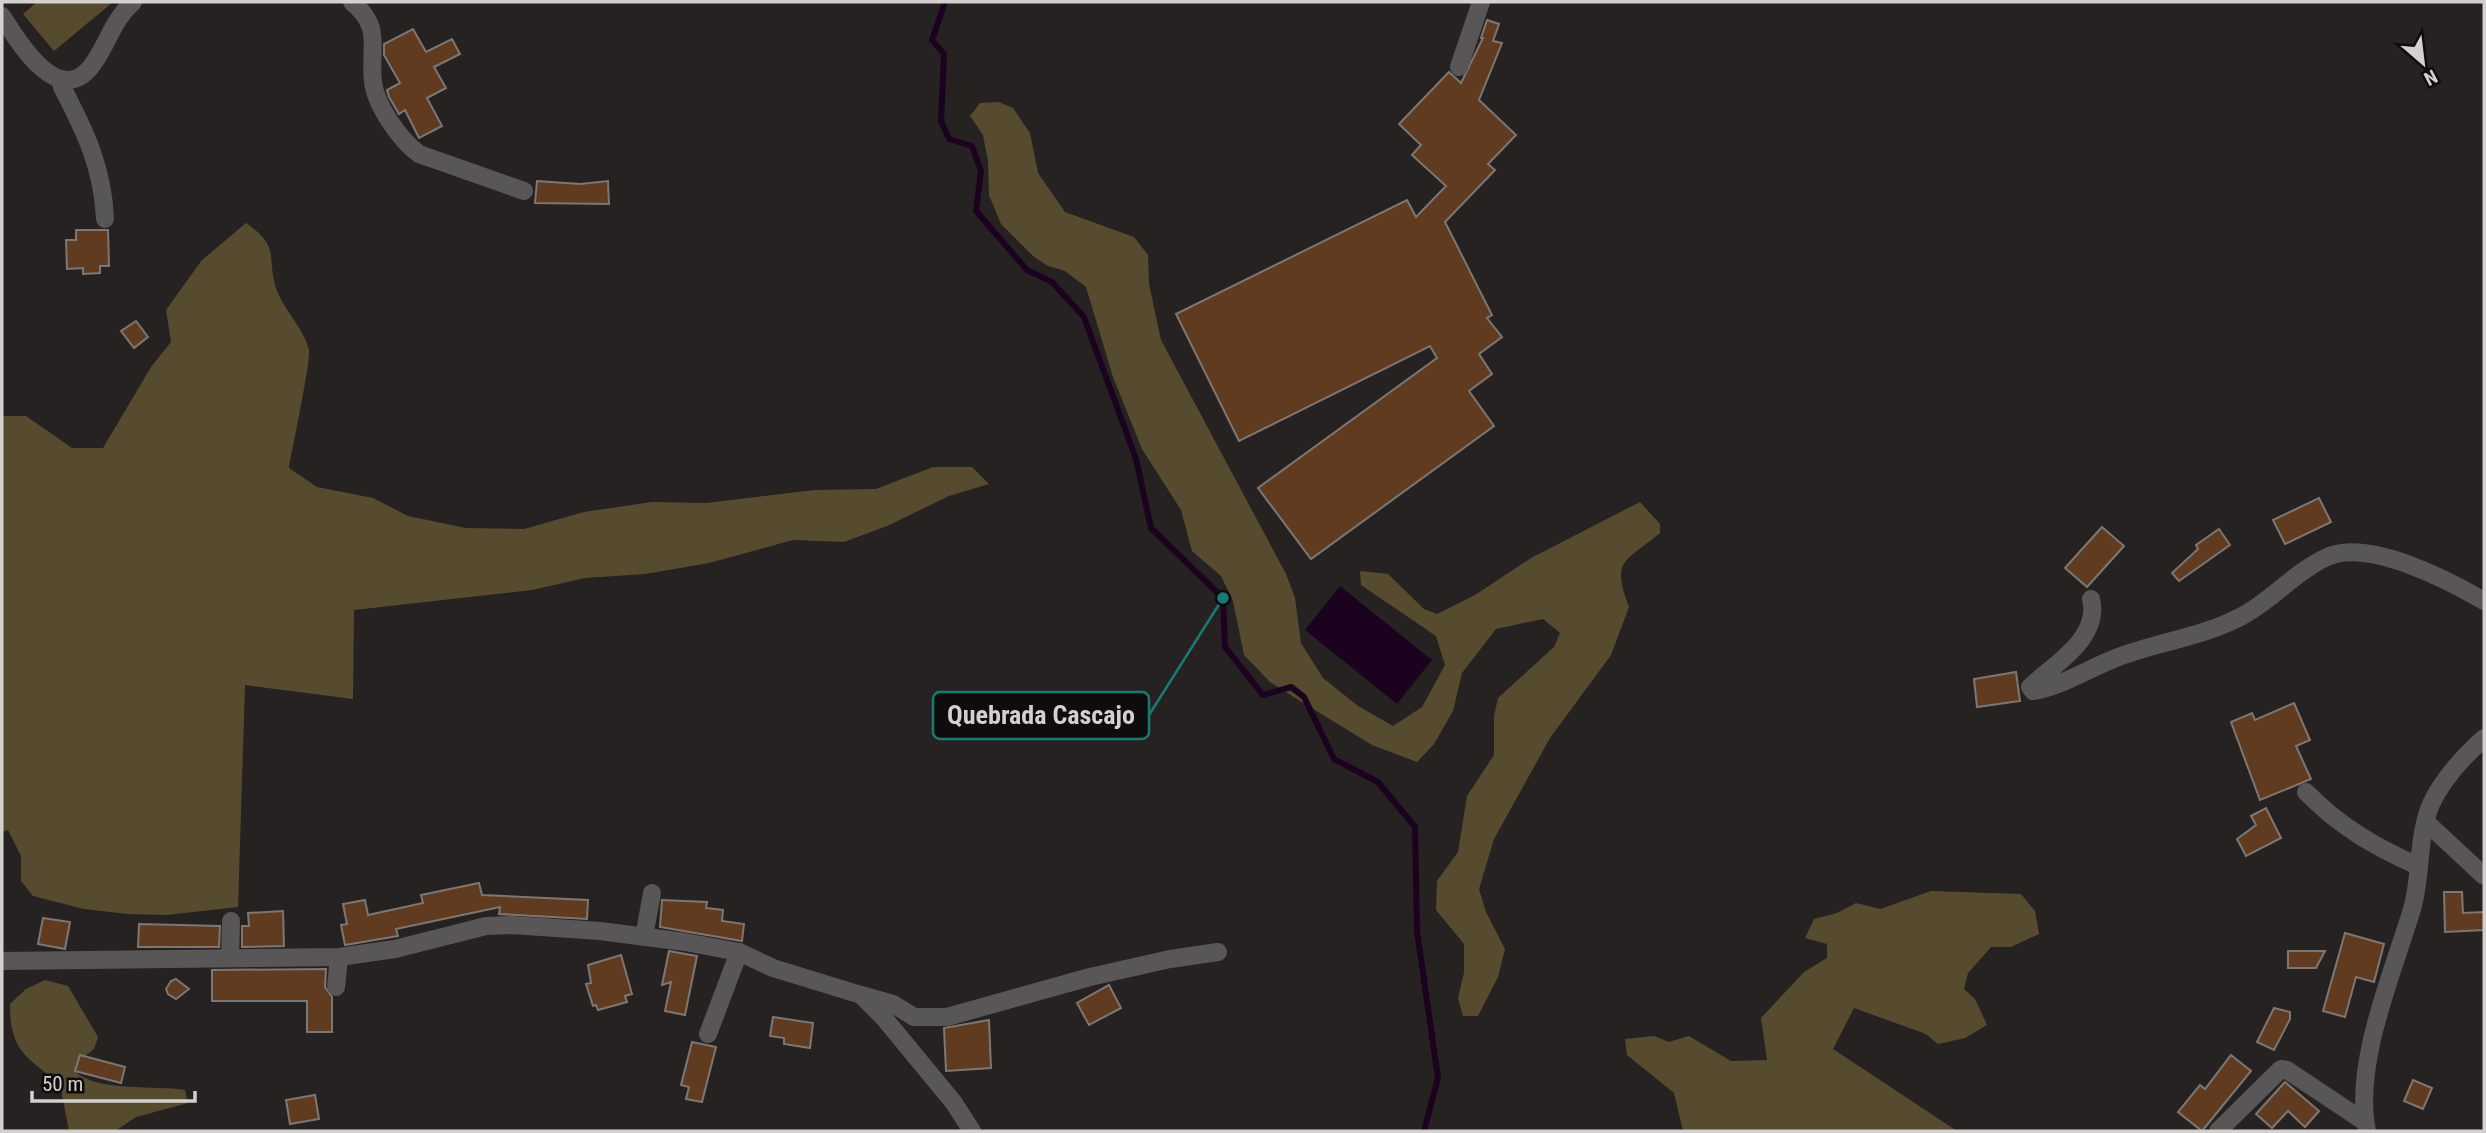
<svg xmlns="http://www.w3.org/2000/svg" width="2486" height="1133" viewBox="0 0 2486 1133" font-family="'Roboto Condensed',sans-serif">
<rect width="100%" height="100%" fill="#272222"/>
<g fill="#574b2f">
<polygon points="37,2 113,2 54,51 23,14"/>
<path d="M999 102 1013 108 1030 133 1038 173 1065 212 1134 237 1148 255 1149 284 1161 340 1286 574 1295 598 1301 643 1323 678 1358 706 1393 726 1422 707 1445 665 1436 636 1361 585 1360 571 1388 574 1424 609 1437 614 1475 595 1531 558 1640 502 1660 524V533C1624 563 1611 559 1629 607L1611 655 1550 738 1494 839 1479 889 1486 912 1505 949 1498 977 1478 1016H1463L1458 998 1464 973V944L1436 910 1437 881 1458 852 1467 796 1494 755V716L1498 698 1554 647 1560 633 1543 619 1496 629 1462 673 1453 711 1434 744 1417 762 1372 745 1297 699 1270 682 1244 655 1233 601 1221 576 1192 551 1181 510 1142 449 1113 377 1086 287 1065 271 1048 266 1033 256 1001 224 989 195 988 161 983 135 970 116 980 103Z"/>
<path d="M246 223C281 248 266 255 276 288 283 310 303 326 309 350 311 362 292 449 289 468L317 487 373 498 408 516 466 528 524 529 584 512 652 502 706 503 815 490 876 489 933 467H972L989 484 949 496 887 526 844 542 793 540 709 563 645 574 585 578 532 590 354 610 353 699 245 685 238 907 166 915 128 914 84 909 33 896 21 881V856L8 830 2 832V416H26L72 448H103L151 367 171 342 166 310 202 260Z"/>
<polygon points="1931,891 2021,894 2035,911 2039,934 2011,947 1991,947 1968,973 1964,989 1975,999 1987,1025 1965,1038 1938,1044 1926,1034 1854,1008 1833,1049 1957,1131 1683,1131 1674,1093 1627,1055 1625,1039 1654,1036 1669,1042 1689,1036 1731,1061 1767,1060 1761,1018 1804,972 1827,958 1827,944 1805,938 1814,919 1837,913 1856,903 1880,909"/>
<path d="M45 980 68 986 98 1037 94 1049 82 1058 76 1072C97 1092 156 1085 185 1090L188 1103 136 1117 115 1131H69L60 1084C26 1056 10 1052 10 1004L26 989Z"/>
</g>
<polygon fill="#1b0320" points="1340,586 1432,660 1397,704 1305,630"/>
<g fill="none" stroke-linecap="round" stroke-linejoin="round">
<polyline stroke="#1b0320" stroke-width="6" points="945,2 932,40 944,54 941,121 949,139 972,146 981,171 976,211 1027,270 1052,282 1084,317 1136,459 1151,528 1223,598 1225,647 1263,695 1291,687 1304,697 1334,759 1378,782 1415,827 1417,931 1438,1078 1424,1131"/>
</g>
<g fill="#613b1f" stroke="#7c7774" stroke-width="2">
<polygon points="1487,20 1499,24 1493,41 1502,43 1479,100 1516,135 1488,164 1495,170 1445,222 1492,315 1487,318 1502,337 1479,354 1492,374 1469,391 1494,426 1311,559 1258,488 1437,358 1430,346 1239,441 1176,314 1407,200 1416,217 1446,186 1412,155 1421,145 1399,124 1449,72 1461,83 1483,38 1481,38"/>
<polygon points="413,29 426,52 452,39 460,54 434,67 446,88 427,98 442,126 419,138 405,110 399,114 389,97 387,90 400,83 384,55 384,44"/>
<polygon points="537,181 580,184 608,181 609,204 535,203"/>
<polygon points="76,230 108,230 109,266 100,266 100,273 83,274 83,268 67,269 66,240 76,240"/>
<polygon points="136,321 148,337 134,348 121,331"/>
<polygon points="2319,498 2331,522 2285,544 2273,520"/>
<polygon points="2102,527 2124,546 2087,587 2065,568"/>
<polygon points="2219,529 2230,545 2179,581 2172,573 2198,549 2196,545"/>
<polygon points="2016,672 2020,701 1977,707 1974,679"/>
<polygon points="2294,703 2310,740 2296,746 2311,779 2260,800 2231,722 2252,713 2255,720"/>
<polygon points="2266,808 2281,838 2246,856 2237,839 2256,825 2251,816"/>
<polygon points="479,883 482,895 588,900 587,919 499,914 500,907 396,929 398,936 345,945 341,925 347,924 343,904 365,900 368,915 423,903 421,895"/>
<polygon points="2444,892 2462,892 2463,913 2484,912 2484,930 2445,932"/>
<polygon points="662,900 707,902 706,908 723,910 722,921 744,924 742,941 660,927"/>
<polygon points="283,911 284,946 242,947 242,926 249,926 248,913"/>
<polygon points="43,918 70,922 65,949 38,944"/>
<polygon points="139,924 220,926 219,947 138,947"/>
<polygon points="2345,933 2384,944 2374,982 2356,977 2345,1017 2323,1011"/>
<polygon points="669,951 697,956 685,1015 665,1011 671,982 662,985"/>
<polygon points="2288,951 2325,951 2316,968 2288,968"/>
<polygon points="621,955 632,994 625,996 627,1002 598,1010 596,1005 593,1006 586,984 591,983 588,965"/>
<polygon points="326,969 325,987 332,997 332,1032 307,1032 307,1001 212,1001 212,970"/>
<polygon points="176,979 189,989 176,999 168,994 166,989 171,981"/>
<polygon points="1109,985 1121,1008 1089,1025 1077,1003"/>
<polygon points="2274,1008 2290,1012 2290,1019 2274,1050 2257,1042"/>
<polygon points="773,1017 813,1023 810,1048 784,1044 784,1038 770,1036"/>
<polygon points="989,1020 991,1068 946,1071 944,1028"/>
<polygon points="692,1042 716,1047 702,1102 686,1099 689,1087 681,1085"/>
<polygon points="80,1055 125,1067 121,1083 75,1071"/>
<polygon points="2231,1055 2251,1071 2202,1131 2178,1112 2200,1085 2205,1089"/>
<polygon points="2413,1080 2432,1088 2423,1109 2404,1101"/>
<polygon points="2285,1082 2319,1111 2305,1127 2288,1111 2272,1128 2256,1114"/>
<polygon points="315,1095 319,1119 290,1124 286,1100"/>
</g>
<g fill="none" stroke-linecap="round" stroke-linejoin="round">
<g stroke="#595657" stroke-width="18">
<path d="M352 2C383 28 369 46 373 82 376 106 400 140 419 154L524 191"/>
<path d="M2 16C20 45 62 113 95 61 109 40 114 19 133 2"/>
<polyline points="1459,67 1481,2"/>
<path d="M61 80 62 87C85 131 103 168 105 219"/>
<path d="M2091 599C2101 638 2054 664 2030 687L2033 691C2056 689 2092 667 2116 658 2157 642 2203 637 2242 616 2272 600 2294 573 2325 558 2366 537 2448 580 2484 601"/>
<path d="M2306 792C2339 826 2375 847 2418 866"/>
<polyline points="2426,822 2484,876"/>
<polyline points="644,937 652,893"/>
<polyline points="230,958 231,921"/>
<polyline points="2,961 339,957 395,949 486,926 512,925 600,931 685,942 739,952 773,968 861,995 884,1018 954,1103 972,1131"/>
<polyline points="336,987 339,957"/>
<polyline points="861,995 893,1004 914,1017 947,1017 1090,977 1170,959 1218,952"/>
<polyline points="708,1034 739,952"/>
<polyline points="2218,1131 2281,1069 2287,1070 2365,1122"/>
<path d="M2367 1131C2353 1064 2393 973 2412 909 2422 875 2417 837 2431 804 2443 778 2463 757 2484 738"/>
</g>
</g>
<path fill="none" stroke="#197a73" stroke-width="2.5" d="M1223 598L1149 715"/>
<circle fill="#197a73" stroke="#0e0c0c" stroke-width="2.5" cx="1223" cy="598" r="7"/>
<rect fill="#0e0c0c" stroke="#197a73" stroke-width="2.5" x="933" y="692" width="216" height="47" rx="7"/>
<g font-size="26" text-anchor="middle" font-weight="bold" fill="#d4d0d0">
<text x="1041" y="724">Quebrada Cascajo</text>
</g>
<rect width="2486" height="1133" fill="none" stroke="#d4d0d0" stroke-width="7"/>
<g transform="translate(2423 63) rotate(152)" stroke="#0e0c0c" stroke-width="5" paint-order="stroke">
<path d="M0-5L12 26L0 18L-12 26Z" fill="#d4d0d0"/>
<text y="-10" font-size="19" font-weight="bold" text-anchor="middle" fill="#d4d0d0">N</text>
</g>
<path d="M32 1091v10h163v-10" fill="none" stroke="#d4d0d0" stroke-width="3.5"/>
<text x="42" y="1091" font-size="21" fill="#d4d0d0" stroke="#0e0c0c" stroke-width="5" paint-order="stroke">50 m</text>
</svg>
